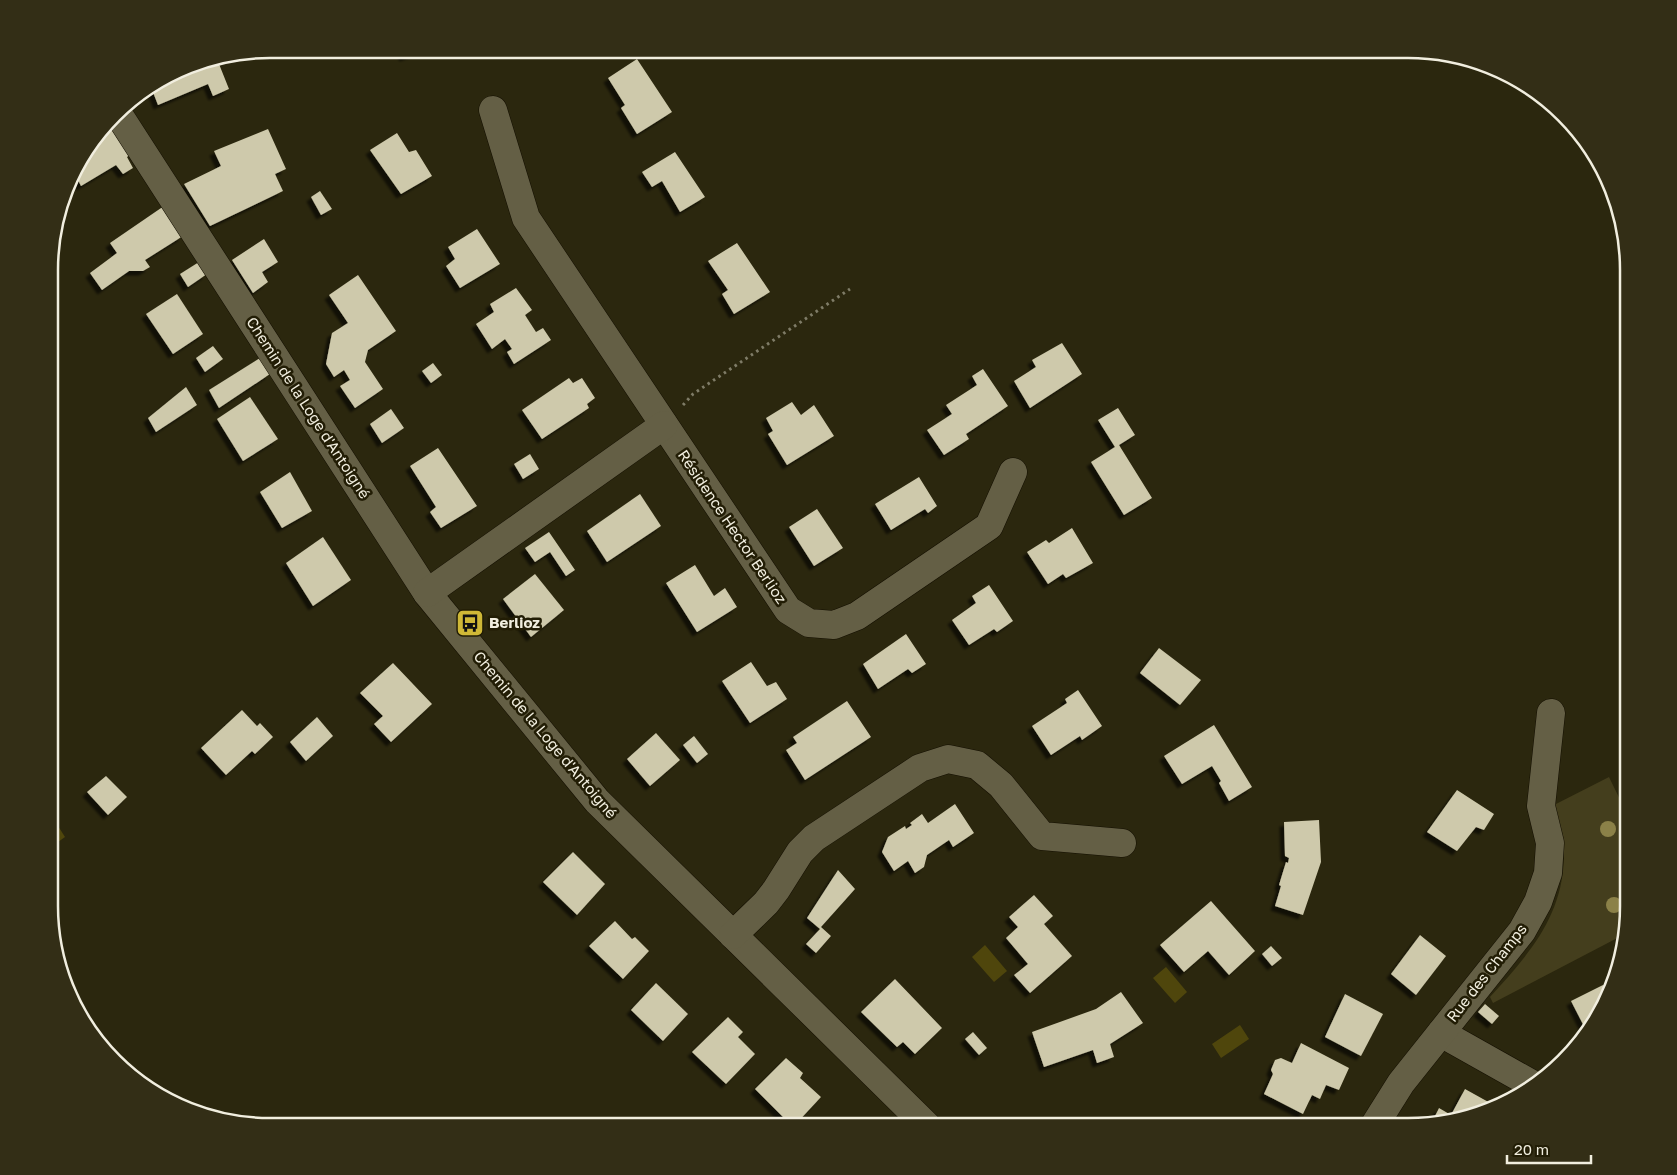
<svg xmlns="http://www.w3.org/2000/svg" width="1677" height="1175" viewBox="0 0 1677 1175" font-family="'Golos Text',sans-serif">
<defs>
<filter id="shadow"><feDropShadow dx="-4.5" dy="4.5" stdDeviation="1" flood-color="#0009"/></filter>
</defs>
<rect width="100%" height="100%" fill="#2b270e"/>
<path fill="#443e1d" d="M1609 777 1628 816V920L1625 934 1493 1003 1490 997C1528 955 1562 918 1564 858 1564 840 1558 822 1554 805Z"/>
<g fill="#4f460c">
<polygon points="51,815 65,837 51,847"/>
<polygon points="985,945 1007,971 994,982 972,957"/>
<polygon points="1166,967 1187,992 1175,1003 1153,978"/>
<polygon points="1240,1025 1249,1039 1221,1058 1212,1044"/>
</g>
<g fill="#cec9ab" filter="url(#shadow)">
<polygon points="401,49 425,49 404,57"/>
<polygon points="217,59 229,89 213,96 208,84 158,105 151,87 185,65"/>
<polygon points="637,59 672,112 637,134 621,108 625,105 608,78"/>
<polygon points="112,129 130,155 127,157 133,168 123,174 116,165 81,186 73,170 97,138"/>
<polygon points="268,129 286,169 275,174 283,191 210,226 184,184 221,166 214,151"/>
<polygon points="397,133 409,152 416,150 432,176 401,194 370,150"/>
<polygon points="675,152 705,197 680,212 662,181 652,187 642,172"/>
<polygon points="320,191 332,209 321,215 311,197"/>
<polygon points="164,206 183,236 145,260 150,267 143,271 129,271 102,290 90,273 117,253 110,243"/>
<polygon points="477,229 500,264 460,288 446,266 455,259 448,247"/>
<polygon points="264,239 278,262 262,272 268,282 253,293 232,260"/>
<polygon points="737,243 770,292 734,314 722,294 728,290 708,261"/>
<polygon points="199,262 207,274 188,287 180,274"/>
<polygon points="358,275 396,331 368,350 365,362 383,389 355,408 340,386 350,380 344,370 334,377 326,364 332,333 348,323 329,295"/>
<polygon points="516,288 532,310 525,315 536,332 543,328 551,340 514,364 507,352 512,349 505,339 492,349 476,324 494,312 490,304"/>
<polygon points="177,294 203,334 173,354 146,314"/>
<polygon points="1062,343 1082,374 1030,408 1014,381 1036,367 1032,360"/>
<polygon points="213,346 223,359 205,372 196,358"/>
<polygon points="260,358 270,374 219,408 209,390"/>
<polygon points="433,363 442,375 431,383 422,371"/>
<polygon points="983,369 1008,406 966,434 969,439 944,455 927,430 952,414 946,405 977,385 972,376"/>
<polygon points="569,378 573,383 582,378 595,398 587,404 589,408 542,439 522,410"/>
<polygon points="186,387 197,405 156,432 148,418"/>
<polygon points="250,397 278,439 243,461 217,419"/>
<polygon points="792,402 801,415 814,405 834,436 787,465 768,434 773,431 766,418"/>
<polygon points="1118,408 1135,435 1119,445 1152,498 1124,515 1091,462 1115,447 1098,420"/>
<polygon points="391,409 404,428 382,443 370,424"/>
<polygon points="438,448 477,506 441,528 430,512 436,507 410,466"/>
<polygon points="530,454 539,469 523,479 514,464"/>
<polygon points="290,472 312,511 282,528 260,492"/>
<polygon points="919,477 937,506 928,513 925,509 891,530 875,504"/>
<polygon points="640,494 661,526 607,562 587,531"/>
<polygon points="817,509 843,548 814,566 789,527"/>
<polygon points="1072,528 1093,563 1066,578 1063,574 1048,584 1027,552 1046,540 1049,543"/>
<polygon points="549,532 575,570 566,576 550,552 535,562 525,548"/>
<polygon points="323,537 351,580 313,606 286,563"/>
<polygon points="695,565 714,596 725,588 737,607 697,632 666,583"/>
<polygon points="535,574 564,610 531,637 503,599"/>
<polygon points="989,585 1013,621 997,632 994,629 969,645 952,620 976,603 972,596"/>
<polygon points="906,634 926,664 912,673 908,669 878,689 863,664"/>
<polygon points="1159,648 1201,680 1180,705 1140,673"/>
<polygon points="751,662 767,686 776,682 787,699 750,723 722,681"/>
<polygon points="393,663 432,704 391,742 374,724 383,716 360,693"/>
<polygon points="1078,690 1102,726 1082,740 1080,736 1051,755 1032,726 1067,703 1065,699"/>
<polygon points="847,701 871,737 805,780 786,750 797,743 793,737"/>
<polygon points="242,710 257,726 260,723 273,737 255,754 252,751 226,775 201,748"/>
<polygon points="317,717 333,736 306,761 290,742"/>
<polygon points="1214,725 1252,787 1229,801 1219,783 1221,781 1212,766 1182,784 1164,756"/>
<polygon points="656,733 680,760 650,786 627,759"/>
<polygon points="694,736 708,754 697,763 683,745"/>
<polygon points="106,776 127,797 108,815 87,792"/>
<polygon points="1457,790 1494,814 1484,830 1476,827 1457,851 1427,832"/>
<polygon points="955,804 974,833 953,847 949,840 927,855 924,867 915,873 908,861 894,871 882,852 888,837 905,826 906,829 912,825 910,823 922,814 928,823"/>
<polygon points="1319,820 1321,862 1303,915 1275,906 1281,886 1279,885 1286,862 1288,863 1289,858 1285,856 1284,822"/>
<polygon points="573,852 605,884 577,915 543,882"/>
<polygon points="838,870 855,889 821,927 831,936 816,953 806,944 820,929 807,918"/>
<polygon points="1034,895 1053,916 1044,924 1072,956 1030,993 1014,975 1028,964 1006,938 1018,927 1009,917"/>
<polygon points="1211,901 1255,951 1229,975 1208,951 1184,972 1160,945"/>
<polygon points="615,921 632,939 635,937 649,951 623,979 589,946"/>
<polygon points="1420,935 1446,956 1416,995 1391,974"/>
<polygon points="1271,946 1282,958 1272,966 1262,954"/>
<polygon points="895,979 942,1028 915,1054 903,1042 897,1047 861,1012"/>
<polygon points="656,983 688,1014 663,1041 631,1010"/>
<polygon points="1603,985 1607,994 1587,1032 1571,1001"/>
<polygon points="1121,992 1143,1023 1110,1044 1114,1057 1097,1063 1093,1050 1044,1067 1032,1032 1096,1009"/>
<polygon points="1345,994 1383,1014 1361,1056 1325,1037"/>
<polygon points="1485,1004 1499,1016 1492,1024 1478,1012"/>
<polygon points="728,1017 743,1032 738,1037 755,1054 726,1084 692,1052"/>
<polygon points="973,1032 987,1048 979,1055 965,1039"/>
<polygon points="1301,1043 1349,1068 1339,1090 1326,1085 1320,1099 1312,1095 1303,1114 1264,1094 1273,1074 1271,1070 1275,1060 1281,1058 1292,1063"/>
<polygon points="786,1058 803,1073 800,1078 821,1097 794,1126 792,1126 755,1089"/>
<polygon points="1465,1089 1492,1104 1491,1107 1433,1120 1439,1108 1451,1115"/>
</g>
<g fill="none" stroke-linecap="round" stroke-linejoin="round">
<g stroke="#140f00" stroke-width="29">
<g id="minor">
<polyline points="493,110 526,218 788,610 809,623 834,625 857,616 989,526 1013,472"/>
<polyline points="117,112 427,593 597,801 927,1126"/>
<polyline points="427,593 664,425"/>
<polyline points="733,935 766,903 776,890 800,852 814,838 920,768 948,759 977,765 1001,785 1042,836 1122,843"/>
<polyline points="1441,1033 1530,1083"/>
<polyline points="1374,1126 1401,1083 1522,931 1538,902 1548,873 1550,843 1541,806 1551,713"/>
</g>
</g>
<polyline stroke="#7f7c67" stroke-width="3" stroke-dasharray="2.5 4" stroke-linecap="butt" points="683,405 693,394 850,289"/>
<use href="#minor" stroke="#645f45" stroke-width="28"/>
</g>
<g fill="#8b8148">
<circle cx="1608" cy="829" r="8"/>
<circle cx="1614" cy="905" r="8"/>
</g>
<defs>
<g id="bus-square" transform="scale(1.4375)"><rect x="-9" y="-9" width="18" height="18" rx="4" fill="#cfb837" stroke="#221d05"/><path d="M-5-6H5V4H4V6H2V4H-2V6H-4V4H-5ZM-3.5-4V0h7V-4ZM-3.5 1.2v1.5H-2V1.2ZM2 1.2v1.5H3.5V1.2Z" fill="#111"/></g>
</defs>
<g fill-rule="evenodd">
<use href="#bus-square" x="470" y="623"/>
</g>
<g text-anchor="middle" stroke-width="5" stroke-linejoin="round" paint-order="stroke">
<g font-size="15" fill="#f1eedf" stroke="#221d05">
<text transform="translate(308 408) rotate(57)" y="5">Chemin de la Loge d'Antoigné</text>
<text transform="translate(732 527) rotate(56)" y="5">Résidence Hector Berlioz</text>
<text transform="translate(545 735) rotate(50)" y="5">Chemin de la Loge d'Antoigné</text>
<text transform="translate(1487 973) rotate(-52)" y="5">Rue des Champs</text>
</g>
<g font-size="15" font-weight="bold" fill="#f1eedf" stroke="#221d05" text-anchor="start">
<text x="489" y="628">Berlioz</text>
</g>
</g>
<path d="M0 0H1677V1175H0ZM270 58H1408A212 212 0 0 1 1620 270V906A212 212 0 0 1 1408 1118H270A212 212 0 0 1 58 906V270A212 212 0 0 1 270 58Z" fill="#332e16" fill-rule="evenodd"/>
<path fill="none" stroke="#f1eedf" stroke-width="2.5" d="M270 58H1408A212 212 0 0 1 1620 270V906A212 212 0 0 1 1408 1118H270A212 212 0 0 1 58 906V270A212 212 0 0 1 270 58Z"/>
<path d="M1507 1155v8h84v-8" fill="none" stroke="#f1eedf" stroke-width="2.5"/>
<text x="1514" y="1155" font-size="15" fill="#f1eedf" stroke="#221d05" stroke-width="4" paint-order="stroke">20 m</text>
</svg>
